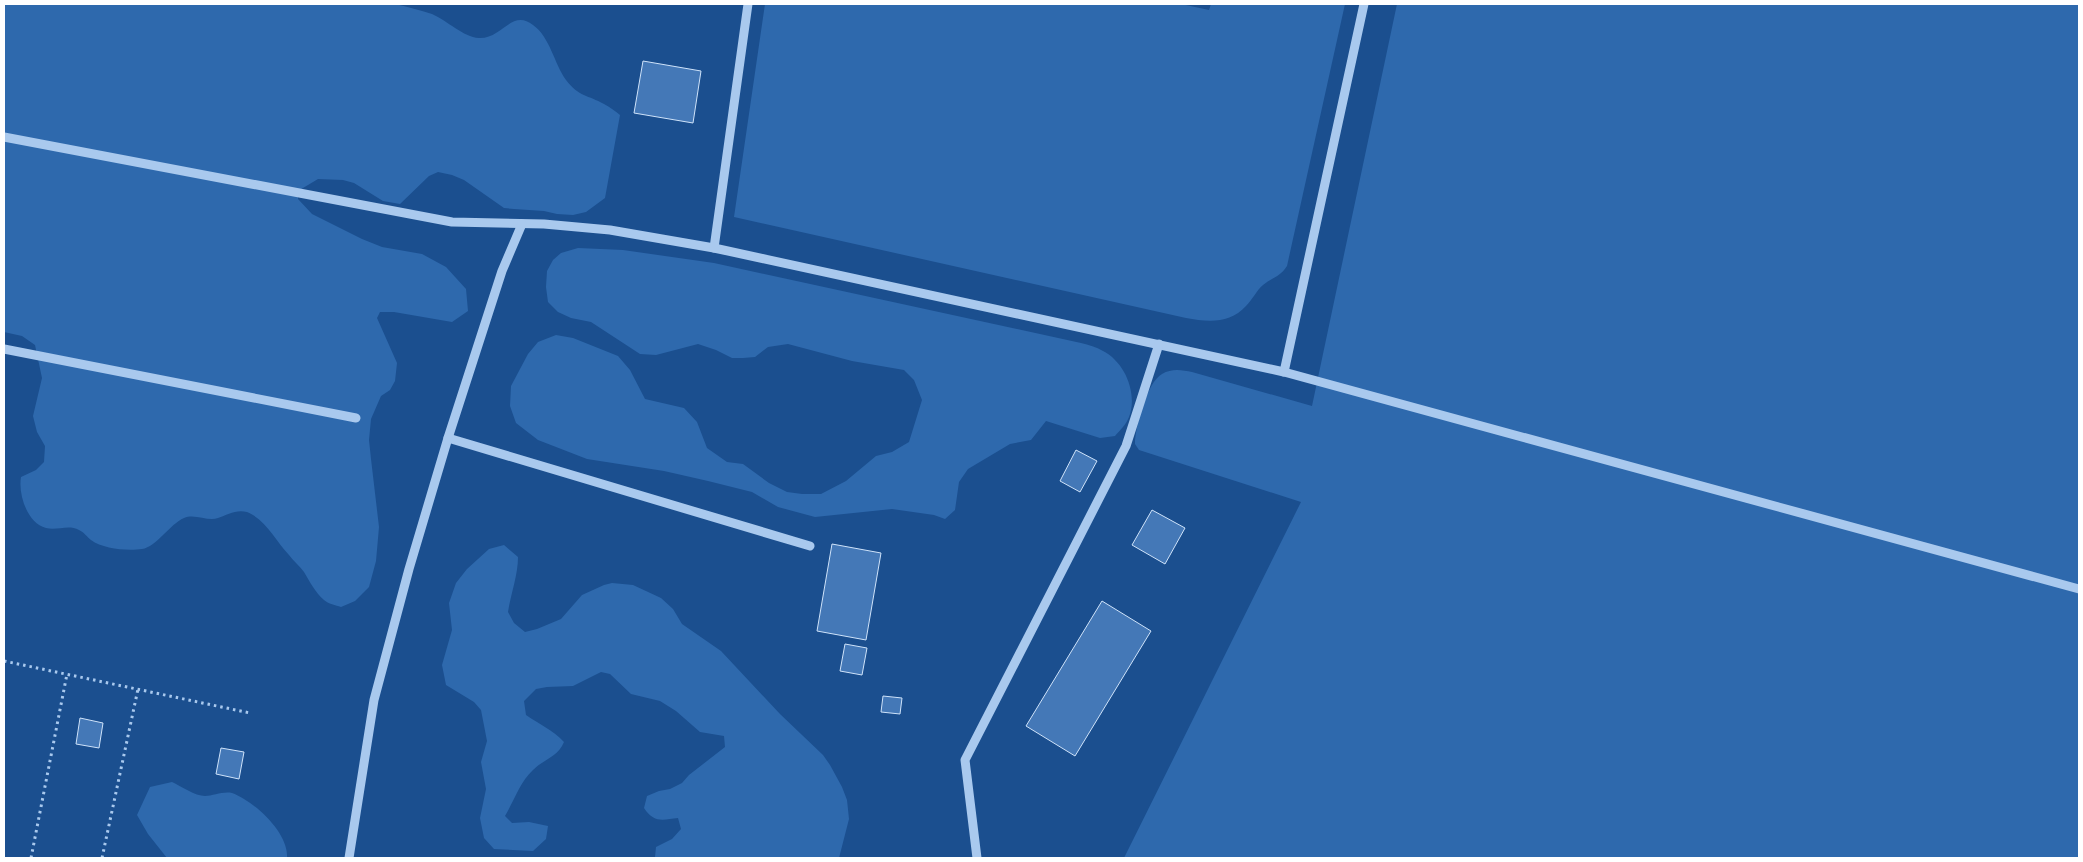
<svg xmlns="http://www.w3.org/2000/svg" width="2083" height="862" viewBox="0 0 2083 862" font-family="Montserrat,sans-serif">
<rect width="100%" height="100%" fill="#1b4f8f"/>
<g fill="#2e69ad">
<path d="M4 4H395C408 7 420 10 432 14 448 21 463 37 479 38 502 39 512 8 533 25 550 37 554 63 566 80 579 97 588 95 604 104 610 107 615 111 620 115L605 198 586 212 573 215 557 214 544 211 514 209 504 208 464 180 452 175 438 172 429 176 400 204 383 201 354 183 343 180 318 179 298 191V199L312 214 362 239 382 247 422 254 446 267 466 289 468 311 452 322 394 312H380L377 318 397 363 395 381 390 390 381 396 371 419 369 440 371 459 379 527 376 561 369 587 355 601 341 607C336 605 328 604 324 600 315 592 310 582 304 572 300 566 293 561 289 555 276 541 265 519 247 512 236 509 227 515 218 518 208 522 195 513 184 518 170 524 156 547 142 549 127 551 103 549 91 540 87 537 84 532 79 530 68 524 57 531 46 528 27 523 18 494 21 477L36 470 44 462 45 446 37 432 33 416 42 378 35 345 22 336 4 332Z"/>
<path d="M765 4H1181L1209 10 1211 4H1345L1287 266C1280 277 1273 277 1263 285 1256 291 1253 299 1246 306 1230 324 1208 322 1186 318L734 217Z"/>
<path d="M1397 4H2079V858H1124L1301 502 1139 450 1135 444C1135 428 1147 382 1162 374 1172 368 1182 370 1192 372L1312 406Z"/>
<path d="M578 248 623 250 714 263 1081 343C1089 345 1096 347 1103 351 1125 362 1138 394 1129 417 1126 425 1120 430 1115 436L1100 438 1046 421 1031 440 1010 444 968 469 959 482 955 510 945 519 934 515 892 509 815 517 778 507 752 492 708 481 664 471 587 459 538 440 516 423 510 406 511 386 528 354 538 342 556 335 573 338 618 356 630 370 645 399 684 408 697 422 707 448 727 462 743 464 769 483 787 492 802 494H821L846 481 876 456 892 452 909 442 922 400 914 380 904 370 852 361 788 344 768 347 755 357 743 358H732L716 350 698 344 656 355 640 354 591 322 571 318 558 312 548 302 546 287 547 271 553 260 561 253Z"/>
<path d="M504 545 518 557C518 575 511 593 508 612L514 623 525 632 537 629 561 619 582 595 604 585 612 583 633 585 661 598 673 609 682 624 721 651 780 714 823 755 830 765 842 787 847 800 849 819 839 858H657L655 857 656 847 672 839 681 829 678 818C662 820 654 823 644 808L647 796 659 791 670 789 682 783 689 775 725 747 724 736 700 732 676 711 660 701 631 694 610 674 601 672 573 686 547 687 536 689 524 701 526 715C540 725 552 729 564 742 558 757 544 759 533 770 520 782 514 801 505 816L512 823 529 822 548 826 546 839 533 851 494 849 484 838 480 818 486 789 481 762 487 741 481 710 474 702 446 685 442 665 452 630 449 603 456 583 467 569 489 549Z"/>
<path d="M172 782C181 786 195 796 205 796 213 796 223 791 232 793 254 801 289 833 287 858H167L148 834 137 815 150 787Z"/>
</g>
<g fill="#4478b7" stroke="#cfe3fa">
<polygon points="643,61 701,71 693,123 634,113"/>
<polygon points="1076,450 1097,461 1080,492 1060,481"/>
<polygon points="1152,510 1185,528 1165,564 1132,545"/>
<polygon points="832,544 881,553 866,640 817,631"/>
<polygon points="1102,601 1151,631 1075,756 1026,726"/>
<polygon points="845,644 867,648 862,675 840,671"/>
<polygon points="883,696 902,698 900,714 881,712"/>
<polygon points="80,718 103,723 99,748 76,744"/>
<polygon points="221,748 244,752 239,779 216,774"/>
</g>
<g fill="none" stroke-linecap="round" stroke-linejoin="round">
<g stroke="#a9c9ee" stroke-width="3" stroke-dasharray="2.5 4" stroke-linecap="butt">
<polyline points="4,661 250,713"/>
<polyline points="31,858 67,674"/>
<polyline points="102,858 138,689"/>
</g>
<g stroke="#a9c9ee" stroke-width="9">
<polyline points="4,137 452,222 544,224 610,230 714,248 1284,372 2079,589"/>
<polyline points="714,248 748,4"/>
<polyline points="4,349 356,418"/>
<polyline points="1284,372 1364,4"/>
<polyline points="448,438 810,546"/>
<polyline points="349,858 374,700 409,569 448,438 502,271 522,224"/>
<polyline points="977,858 965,760 1126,446 1159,344"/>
</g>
</g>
<rect width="2083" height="862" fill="none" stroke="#ffffff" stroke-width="10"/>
</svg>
